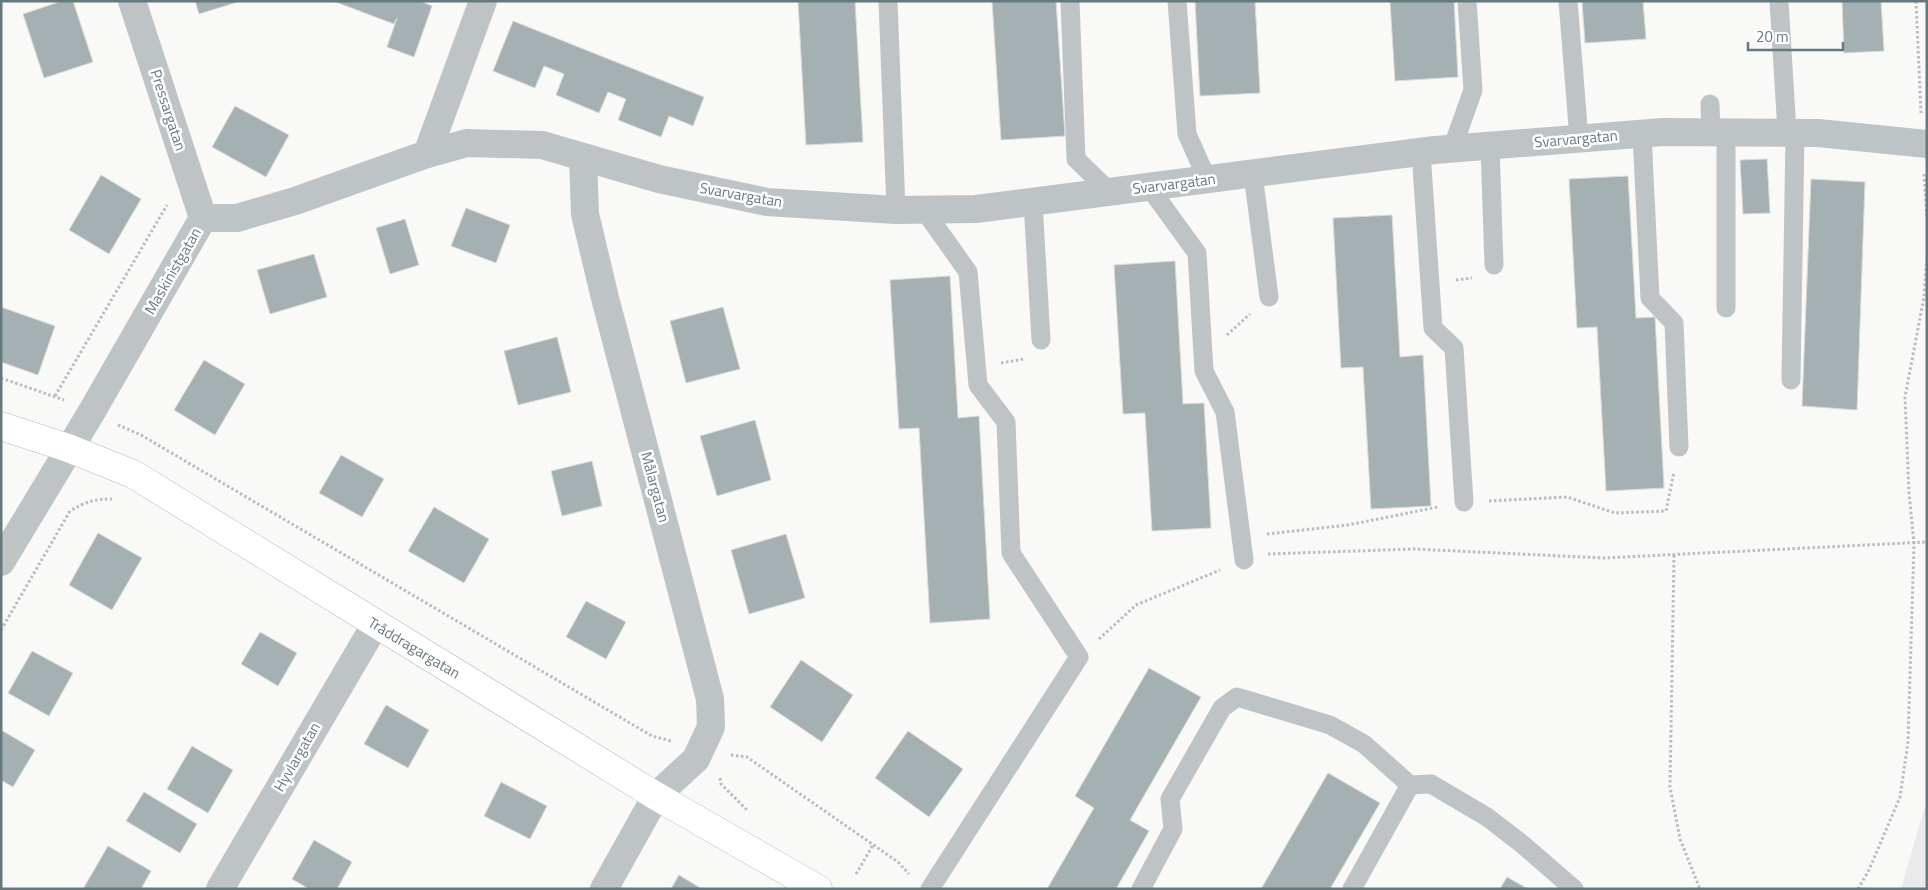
<svg xmlns="http://www.w3.org/2000/svg" width="1928" height="890" viewBox="0 0 1928 890" font-family="'Titillium Web',sans-serif">
<rect width="100%" height="100%" fill="#f9f9f7"/>
<polygon fill="#eaeaea" points="1927,799 1927,889 1901,889"/>
<g fill="#a5b0b3" stroke="#dbdad9">
<polygon points="62,1 73,1 93,62 44,78 23,14"/>
<polygon points="195,1 241,1 199,14"/>
<polygon points="333,1 420,1 432,6 414,57 387,47 397,18 394,24"/>
<polygon points="798,1 855,1 863,142 806,145"/>
<polygon points="992,1 1056,1 1065,136 1001,140"/>
<polygon points="1195,1 1255,1 1260,93 1200,96"/>
<polygon points="1390,1 1454,1 1458,77 1395,81"/>
<polygon points="1582,1 1643,1 1646,39 1585,43"/>
<polygon points="1842,1 1881,1 1884,51 1844,53"/>
<polygon points="513,21 704,97 693,126 669,116 661,137 618,120 626,99 608,92 599,113 556,95 564,74 544,66 535,88 493,71"/>
<polygon points="235,106 289,135 266,177 212,147"/>
<polygon points="1767,159 1770,213 1743,214 1740,160"/>
<polygon points="101,175 141,199 109,254 69,230"/>
<polygon points="1628,176 1636,318 1655,317 1664,488 1606,491 1597,327 1577,328 1569,179"/>
<polygon points="1811,179 1865,182 1857,410 1802,406"/>
<polygon points="466,208 510,225 496,263 451,246"/>
<polygon points="1392,215 1400,357 1423,355 1431,506 1371,509 1363,367 1341,368 1333,218"/>
<polygon points="405,219 419,265 390,274 376,228"/>
<polygon points="314,254 327,297 270,314 257,270"/>
<polygon points="1175,261 1183,404 1204,403 1211,528 1152,531 1145,413 1123,414 1114,265"/>
<polygon points="950,276 958,418 979,416 990,619 930,623 919,428 899,429 890,280"/>
<polygon points="1,307 55,326 38,375 1,362"/>
<polygon points="723,307 740,369 686,383 670,321"/>
<polygon points="557,337 571,392 518,405 504,351"/>
<polygon points="204,360 245,384 215,435 174,410"/>
<polygon points="755,420 771,480 717,496 700,436"/>
<polygon points="341,455 384,479 362,517 319,493"/>
<polygon points="592,461 602,506 562,516 551,471"/>
<polygon points="434,507 489,539 464,583 408,551"/>
<polygon points="98,533 142,558 112,610 69,585"/>
<polygon points="786,534 805,598 749,614 731,550"/>
<polygon points="586,601 626,622 606,659 566,637"/>
<polygon points="260,632 297,653 278,686 241,664"/>
<polygon points="32,651 73,673 49,716 8,693"/>
<polygon points="801,660 853,695 822,742 770,707"/>
<polygon points="1149,668 1201,697 1130,820 1149,831 1116,889 1047,889 1094,808 1075,796"/>
<polygon points="386,705 429,730 408,768 364,744"/>
<polygon points="1,730 35,750 13,787 1,780"/>
<polygon points="908,731 963,769 929,817 875,778"/>
<polygon points="192,746 233,770 208,813 167,789"/>
<polygon points="1328,773 1380,803 1330,889 1261,889"/>
<polygon points="501,782 547,806 530,839 484,816"/>
<polygon points="144,792 197,824 180,853 126,821"/>
<polygon points="314,840 352,862 337,889 309,889 292,879"/>
<polygon points="108,846 151,871 141,889 83,889"/>
<polygon points="679,875 702,889 671,889"/>
<polygon points="1507,877 1528,889 1500,889"/>
</g>
<g fill="none" stroke-linecap="round" stroke-linejoin="round">
<g stroke="#b1b8bb" stroke-width="29">
<polyline id="secondary" points="1,426 68,448 133,474 656,796 818,889"/>
</g>
<g stroke="#b9bdbf" stroke-width="3" stroke-dasharray="2.5 2.5" stroke-linecap="butt">
<polyline points="1916,1 1921,113"/>
<polyline points="1924,174 1927,219"/>
<polyline points="1456,280 1472,278"/>
<polyline points="1227,335 1250,314"/>
<polyline points="1001,363 1024,359"/>
<polyline points="1,378 64,400"/>
<polyline points="55,396 167,205"/>
<polyline points="118,425 141,435 652,736 671,741"/>
<polyline points="1489,501 1567,497 1615,513 1666,511 1674,472"/>
<polyline points="1267,534 1348,525 1438,507"/>
<polyline points="1268,554 1414,549 1604,558 1927,542"/>
<polyline points="1674,555 1670,787 1680,839 1700,889"/>
<path d="M1 630 70 511C85 502 94 499 112 499"/>
<polyline points="1099,639 1136,605 1220,570"/>
<polyline points="731,755 747,757 898,862 909,874"/>
<polyline points="720,778 721,784 748,811"/>
<polyline points="856,874 873,845"/>
<polyline points="1858,889 1869,870 1900,797 1908,742 1914,543 1909,493 1905,397 1924,297 1927,257"/>
</g>
<g stroke="#bec4c6" stroke-width="19">
<polyline points="888,1 896,210"/>
<polyline points="1070,1 1076,159 1110,192"/>
<polyline points="1177,1 1187,134 1207,179"/>
<polyline points="1568,1 1579,139"/>
<polyline points="1779,1 1787,132"/>
<polyline points="1710,104 1711,132"/>
<polyline points="1642,134 1650,298 1674,323 1679,447"/>
<polyline points="1490,146 1494,265"/>
<polyline points="1452,149 1473,90 1467,1"/>
<polyline points="1421,152 1433,328 1454,348 1464,502"/>
<polyline points="1253,174 1269,297"/>
<polyline points="1149,187 1197,253 1204,371 1225,412 1244,560"/>
<polyline points="1033,202 1041,340"/>
<polyline points="924,210 968,272 978,385 1006,422 1011,553 1079,657 930,889"/>
<polyline points="1726,308 1726,132"/>
<polyline points="1791,380 1795,133"/>
<polyline points="1141,889 1173,829 1170,799 1222,708 1237,697 1330,725 1364,744 1410,785 1431,784 1487,817 1522,844 1574,889"/>
<polyline points="1352,889 1410,785"/>
</g>
<g stroke="#bec4c6" stroke-width="28">
<polyline points="132,1 203,218"/>
<polyline points="427,154 467,143 542,145 659,179 767,202 896,210 976,209 1435,150 1663,132 1818,133 1927,144"/>
<polyline points="583,159 585,214 605,298 710,699 711,727 696,759 656,796 604,889"/>
<polyline points="1,562 91,413 203,218 237,218 295,201 427,154 483,1"/>
<polyline points="220,889 375,625"/>
</g>
<use href="#secondary" stroke="#fff" stroke-width="28"/>
</g>
<g text-anchor="middle" stroke-width="5" stroke-linejoin="round" paint-order="stroke">
<g font-size="15" fill="#66797f" stroke="#fff">
<text transform="translate(168 110) rotate(72)" y="5">Pressargatan</text>
<text transform="translate(1576 139) rotate(-5)" y="5">Svarvargatan</text>
<text transform="translate(1174 184) rotate(-7)" y="5">Svarvargatan</text>
<text transform="translate(741 195) rotate(10)" y="5">Svarvargatan</text>
<text transform="translate(173 271) rotate(-60)" y="5">Maskinistgatan</text>
<text transform="translate(655 487) rotate(75)" y="5">Målargatan</text>
<text transform="translate(414 648) rotate(31)" y="5">Tråddragargatan</text>
<text transform="translate(297 757) rotate(-60)" y="5">Hyvlargatan</text>
</g>
</g>
<rect width="1928" height="890" fill="none" stroke="#66797f" stroke-width="5"/>
<path d="M1748 42v8h95v-8" fill="none" stroke="#66797f" stroke-width="2.5"/>
<text x="1756" y="42" font-size="15" fill="#66797f" stroke="#ffffff" stroke-width="4" paint-order="stroke">20 m</text>
</svg>
